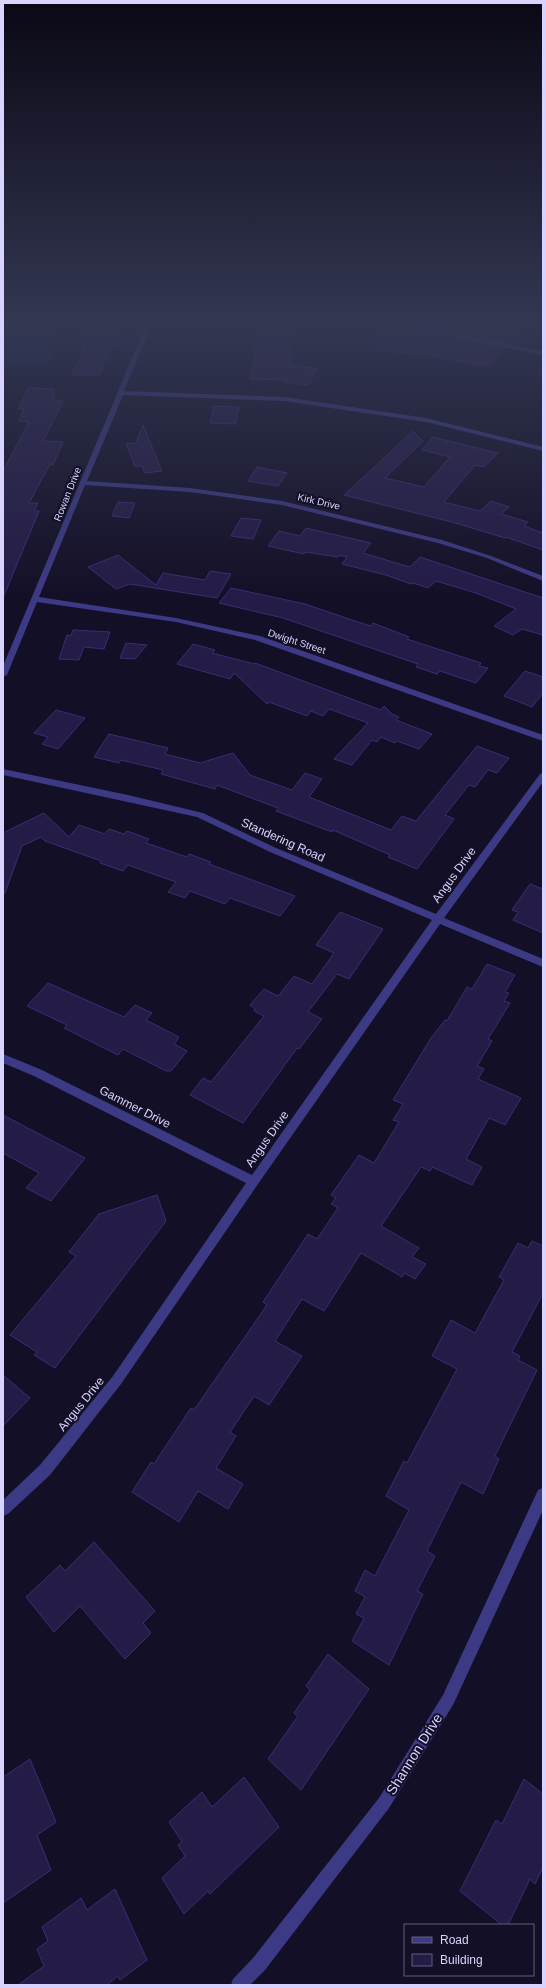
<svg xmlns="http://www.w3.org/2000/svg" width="546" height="1988" viewBox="0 0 546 1988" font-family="Helvetica,sans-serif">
<rect width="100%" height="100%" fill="#130f26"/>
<polygon fill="#0c2248" points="52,325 47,339 55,345 52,360 36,365 3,366 3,326"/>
<g fill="#241b47" stroke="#3b2d73">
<polygon points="378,320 505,320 521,323 507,342 444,330 378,322"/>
<polygon points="100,328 105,330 111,329 120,336 117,349 110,348 99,375 72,375 84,348 82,348 89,330"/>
<polygon points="378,328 444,336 503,348 491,366 485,364 480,366 433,356 376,350"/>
<polygon points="259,330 294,332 289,364 317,369 308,385 283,382 284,380 250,379"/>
<polygon points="28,388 54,389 54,400 63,401 43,441 63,442 53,465 50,464 29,503 38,503 34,511 39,511 3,598 3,471 29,422 19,421 24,409 18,409"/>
<polygon points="214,406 239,407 235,424 210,423"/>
<polygon points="143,425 162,471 145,473 142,466 135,466 126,444 136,443"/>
<polygon points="413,431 423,441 385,478 424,487 450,457 422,450 433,437 498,453 484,467 475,465 444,502 480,511 491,501 509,507 501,514 528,522 524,526 543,533 543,550 506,537 505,538 452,522 344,495"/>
<polygon points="257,467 287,473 278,486 248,481"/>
<polygon points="118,502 135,503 129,518 112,516"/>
<polygon points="241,518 261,520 253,539 231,536"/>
<polygon points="306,528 371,543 363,553 410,567 420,557 543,598 543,635 522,629 513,635 494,626 516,609 476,593 436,581 428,588 413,583 411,584 386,575 342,564 347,557 339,555 338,557 305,552 304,554 268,546 279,531 300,536"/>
<polygon points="118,555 156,585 163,573 205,580 210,571 231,574 217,598 130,584 116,589 88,567"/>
<polygon points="231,588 305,604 370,626 373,623 409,637 407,639 481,663 479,666 488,668 476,683 440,671 437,674 416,667 418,664 283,618 219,603"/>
<polygon points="73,630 110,632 104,649 84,647 79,660 59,659 67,635 71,636"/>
<polygon points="126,643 147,645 135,659 120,658"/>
<polygon points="193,644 215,650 212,653 254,664 255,663 381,710 384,706 392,714 399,717 396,720 432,734 419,749 397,741 395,743 381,737 377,742 372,740 352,765 334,759 368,723 329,709 323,716 311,711 307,716 269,702 267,704 234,673 230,679 177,664"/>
<polygon points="525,671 543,677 543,693 532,707 504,696"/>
<polygon points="56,710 85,718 58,749 42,744 48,737 34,733"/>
<polygon points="109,734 168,748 165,754 200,763 233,753 250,775 292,790 305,773 322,779 309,797 391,830 402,816 416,821 477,746 509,758 497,773 488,770 475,787 469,785 445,815 454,819 417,869 388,857 390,855 333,830 332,832 276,811 278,808 217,785 215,789 161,774 163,770 121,760 119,763 94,757"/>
<polygon points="44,813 69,837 79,825 105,834 109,829 124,834 127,831 149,839 146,843 187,857 189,854 211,862 209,864 295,896 280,916 230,898 225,904 190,891 185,898 168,892 176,882 128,865 123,871 100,863 101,861 45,841 41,837 22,846 5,893 3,893 3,833"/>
<polygon points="530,884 543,889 543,933 513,920 518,912 512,910"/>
<polygon points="340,912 383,929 349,979 337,974 308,1012 322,1019 299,1049 297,1048 243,1123 190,1095 203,1078 211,1082 264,1016 254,1011 255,1009 250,1005 264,989 278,996 294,976 312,984 334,953 316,945"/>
<polygon points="487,964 515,975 505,992 509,993 504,1001 510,1003 488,1039 492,1041 477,1066 484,1069 478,1079 521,1098 505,1125 489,1118 466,1159 482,1167 472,1185 432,1167 430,1171 421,1167 381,1226 419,1248 412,1257 426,1264 415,1279 404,1273 402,1277 361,1253 324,1311 302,1299 275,1341 302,1356 269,1405 254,1396 230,1432 236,1436 216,1468 243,1484 228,1509 198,1491 179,1522 132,1492 151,1462 154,1464 191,1408 194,1410 267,1305 263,1302 308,1234 317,1239 338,1208 331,1204 336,1198 331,1195 359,1155 374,1163 399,1122 393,1120 403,1104 393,1100 431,1038 445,1020 447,1021 467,987 472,989"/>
<polygon points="48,983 124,1017 135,1005 152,1013 146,1020 179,1037 174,1044 187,1051 171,1071 166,1071 123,1049 118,1055 64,1028 67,1025 27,1006"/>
<polygon points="3,1115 85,1158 51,1201 26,1188 39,1173 3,1153"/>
<polygon points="157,1195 166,1221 55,1368 34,1355 37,1352 10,1335 76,1256 69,1252 99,1214"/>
<polygon points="532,1241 543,1246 543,1293 512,1352 520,1356 518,1360 537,1370 495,1456 499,1459 483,1494 461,1482 427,1551 435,1556 417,1591 423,1594 389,1665 352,1641 364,1618 356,1614 365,1597 355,1591 365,1570 375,1576 409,1510 386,1496 404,1461 407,1463 457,1369 432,1356 451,1320 475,1333 504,1280 499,1277 518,1243 528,1248"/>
<polygon points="3,1375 30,1398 3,1426"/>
<polygon points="94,1542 155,1611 143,1623 151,1633 125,1659 80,1606 54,1632 26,1597 60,1565 65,1571"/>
<polygon points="328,1654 369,1689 301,1790 268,1759 298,1716 294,1713 310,1690 306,1686"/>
<polygon points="30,1759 56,1822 37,1835 51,1870 3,1903 3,1777"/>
<polygon points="244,1777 279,1827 210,1894 208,1891 184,1914 162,1878 185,1856 178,1845 182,1842 169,1822 202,1792 212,1807"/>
<polygon points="524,1779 543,1794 543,1867 535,1884 530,1879 508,1925 502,1925 460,1891 496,1820 502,1824"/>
<polygon points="115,1889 147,1960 120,1980 118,1976 107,1985 18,1985 44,1966 37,1949 48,1941 42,1927 81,1898 87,1910"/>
</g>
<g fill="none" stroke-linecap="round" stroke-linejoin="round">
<g fill="#3d3a85" fill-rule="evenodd">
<polygon points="148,320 154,320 124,391 284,397 426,418 543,447 543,451 426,422 284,401 123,395 87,481 190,488 282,501 442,540 491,556 543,576 543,581 487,558 438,543 282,505 190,492 85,485 39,597 176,618 260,636 543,735 543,741 255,640 176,622 37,602 7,675 3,677 3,666"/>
<polygon points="331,320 349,320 444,331 543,351 543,355 444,335"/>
<polygon points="3,769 128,795 203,813 276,848 436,914 540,774 543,773 543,782 444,918 543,959 543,967 440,924 258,1184 121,1384 50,1475 8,1514 3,1516 3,1500 40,1465 113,1376 246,1183 34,1076 3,1063 3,1054 42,1070 252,1175 432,920 270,852 197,817 3,775"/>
<polygon points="543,1488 543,1510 453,1705 389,1808 265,1970 250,1985 231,1985 233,1979 253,1958 379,1798 443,1695 538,1490"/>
</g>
</g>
<linearGradient id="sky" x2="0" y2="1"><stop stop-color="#0a0815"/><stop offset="0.54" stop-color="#333752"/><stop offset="1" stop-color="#333752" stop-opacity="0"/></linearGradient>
<rect width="546" height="598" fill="url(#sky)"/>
<g text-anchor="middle" stroke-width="4" stroke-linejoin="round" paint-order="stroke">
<g font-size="10" fill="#d9d4ff" stroke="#130f26">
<text transform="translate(67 494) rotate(-68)" y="4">Rowan Drive</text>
<text transform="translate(319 501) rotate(13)" y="4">Kirk Drive</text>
<text transform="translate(297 641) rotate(18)" y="4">Dwight Street</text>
</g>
<g font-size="12" fill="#d9d4ff" stroke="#130f26">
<text transform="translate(283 840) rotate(24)" y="4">Standering Road</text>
<text transform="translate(454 875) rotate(-54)" y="4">Angus Drive</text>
<text transform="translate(135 1107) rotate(27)" y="4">Gammer Drive</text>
<text transform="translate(267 1139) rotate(-55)" y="4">Angus Drive</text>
<text transform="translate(81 1404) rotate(-51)" y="4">Angus Drive</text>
</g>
<g font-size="14" fill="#d9d4ff" stroke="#130f26">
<text transform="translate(414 1754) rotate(-58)" y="5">Shannon Drive</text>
</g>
</g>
<rect width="546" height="1988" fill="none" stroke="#d9d4ff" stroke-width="8"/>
<rect x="404" y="1924" width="130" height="52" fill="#130f26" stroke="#625e7d"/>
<rect x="412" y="1937" width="20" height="6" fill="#3d3a85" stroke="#625e7d"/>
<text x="440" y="1944" font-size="12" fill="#d9d4ff">Road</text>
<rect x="412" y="1954" width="20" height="12" fill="#241b47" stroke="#625e7d"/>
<text x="440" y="1964" font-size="12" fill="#d9d4ff">Building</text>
</svg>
